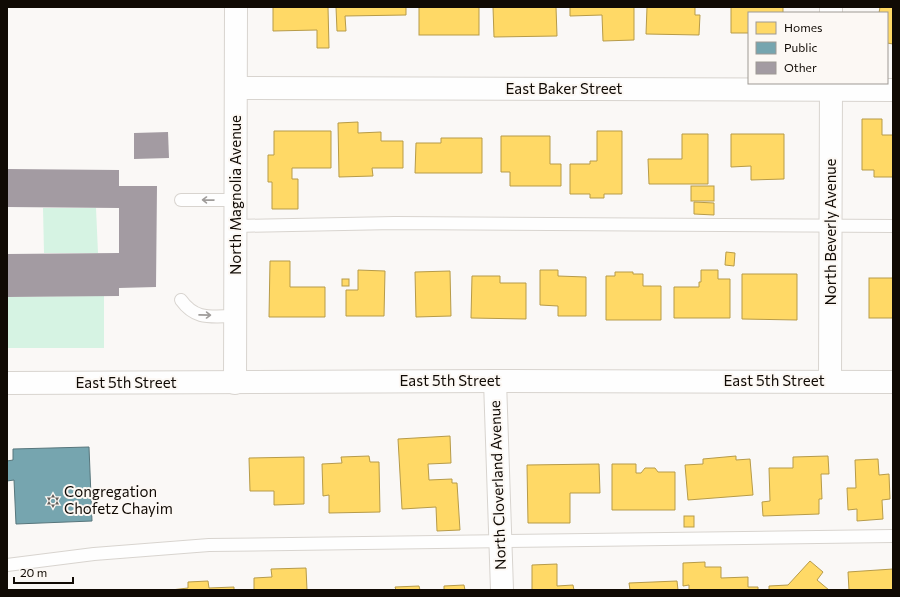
<svg xmlns="http://www.w3.org/2000/svg" width="900" height="597" viewBox="0 0 900 597" font-family="Commissioner,sans-serif">
<rect width="100%" height="100%" fill="#faf8f6"/>
<g fill="#d6f3e3">
<polygon points="43,208 96,208 98,253 44,253"/>
<polygon points="104,296 104,348 7,348 7,297"/>
</g>
<g fill="#ffd966" stroke="#b79b49">
<polygon points="273,7 328,7 329,48 317,48 317,30 273,31"/>
<polygon points="336,7 406,7 406,15 345,16 346,31 337,31"/>
<rect x="419" y="7" width="60" height="28"/>
<polygon points="493,7 556,7 557,36 494,37"/>
<polygon points="570,7 634,7 634,40 603,41 602,15 570,16"/>
<polygon points="647,7 695,7 695,15 700,15 699,35 646,34"/>
<polygon points="731,7 783,7 783,13 749,13 749,33 731,33"/>
<polygon points="880,7 893,7 893,44 887,43 887,13 879,13"/>
<polygon points="862,119 882,119 882,135 893,135 893,177 874,177 874,170 862,170"/>
<polygon points="358,122 358,133 381,132 381,141 403,141 403,168 372,168 373,176 339,177 338,123"/>
<polygon points="274,131 331,131 331,168 292,168 292,179 298,179 298,209 272,209 272,182 268,182 268,155 274,155"/>
<polygon points="597,131 622,131 622,194 604,194 604,198 590,198 590,194 570,194 570,164 590,164 590,161 597,161"/>
<polygon points="682,134 708,134 708,184 649,184 648,159 682,159"/>
<polygon points="731,134 784,134 784,179 751,180 751,166 731,167"/>
<polygon points="501,136 550,136 550,164 561,164 561,186 510,186 510,172 501,172"/>
<polygon points="441,138 482,138 482,173 415,173 416,143 441,143"/>
<rect x="691" y="186" width="23" height="15"/>
<polygon points="694,202 714,203 714,215 694,214"/>
<polygon points="726,252 735,253 734,266 725,265"/>
<polygon points="270,261 290,261 290,287 325,287 325,317 269,317"/>
<polygon points="358,270 385,271 384,316 346,316 346,290 358,290"/>
<polygon points="540,270 558,270 558,276 586,277 586,316 558,316 558,306 540,305"/>
<polygon points="701,270 718,270 718,279 730,279 730,318 674,318 674,287 699,287 699,282 701,282"/>
<polygon points="450,271 451,316 416,317 415,272"/>
<polygon points="615,272 633,272 633,274 643,274 643,286 661,286 661,320 606,320 606,276 615,276"/>
<polygon points="742,274 797,274 797,320 742,319"/>
<polygon points="472,276 500,276 500,283 526,283 526,319 471,318"/>
<rect x="869" y="278" width="24" height="40"/>
<rect x="342" y="279" width="7" height="7"/>
<polygon points="450,436 451,463 428,464 429,480 452,479 452,483 457,483 460,530 437,531 436,507 402,509 398,439"/>
<polygon points="369,456 370,462 379,462 380,512 329,513 329,495 323,496 322,464 342,463 341,457"/>
<polygon points="736,456 736,460 750,459 753,495 688,500 685,465 703,464 703,459"/>
<polygon points="828,456 829,474 821,474 822,499 819,499 819,514 763,516 762,502 770,501 769,468 793,468 793,457"/>
<polygon points="304,457 304,504 274,505 274,491 250,491 249,458"/>
<polygon points="878,459 879,475 889,474 890,499 882,500 883,519 857,521 857,509 848,510 847,488 856,488 855,460"/>
<polygon points="599,464 600,493 570,493 570,523 528,523 527,465"/>
<polygon points="612,464 636,464 636,473 641,473 645,468 655,468 658,472 675,472 675,510 612,510"/>
<rect x="684" y="516" width="10" height="11"/>
<polygon points="810,561 823,572 817,580 829,590 769,590 769,586 788,585"/>
<polygon points="705,562 705,567 721,567 721,578 748,577 748,587 758,587 758,590 689,590 689,585 683,586 683,563"/>
<polygon points="557,564 557,586 573,585 574,590 532,590 532,565"/>
<polygon points="306,568 307,590 254,590 254,578 272,577 271,569"/>
<polygon points="893,569 893,590 849,590 848,572"/>
<polygon points="208,581 209,588 234,587 234,590 171,590 188,588 188,582"/>
<polygon points="677,581 678,590 630,590 629,583"/>
<polygon points="464,585 465,590 444,590 444,586"/>
<polygon points="419,586 420,590 396,590 395,587"/>
</g>
<polygon fill="#76a5af" stroke="#57767c" points="89,447 92,521 16,524 14,480 7,481 7,461 13,460 13,449"/>
<g fill="#a39ba2">
<polygon points="168,132 169,158 134,159 134,133"/>
<polygon points="7,169 119,170 119,186 157,186 156,287 119,288 119,296 7,297 7,254 119,253 119,208 7,207"/>
</g>
<g fill="none" stroke-linecap="round" stroke-linejoin="round">
<g stroke="#d8d4cf" stroke-width="14">
<g id="service">
<polyline points="181,200 236,200"/>
<polyline points="236,226 395,223 893,226"/>
<path d="M181 300C196 321 212 316 236 316"/>
<polyline points="7,565 94,554 209,545 893,536"/>
</g>
</g>
<g stroke="#d8d4cf" stroke-width="24">
<g id="minor">
<polyline points="831,7 831,13"/>
<polyline points="236,88 893,90"/>
<polyline points="495,381 502,590"/>
<polyline points="830,381 831,83"/>
<polyline points="235,383 236,7"/>
</g>
</g>
<g stroke="#d8d4cf" stroke-width="24">
<polyline id="tertiary" points="7,383 495,381 893,382"/>
</g>
<use href="#service" stroke="#fefefe" stroke-width="12"/>
<use href="#minor" stroke="#fefefe" stroke-width="22"/>
<use href="#tertiary" stroke="#fefefe" stroke-width="22"/>
</g>
<defs><path id="oneway-shaft" d="M-6 0H5M1.5-3L5.5 0L1.5 3" fill="none" stroke-width="1.6" stroke-linecap="round" stroke-linejoin="round"/></defs>
<g stroke="#9f9c9a">
<use href="#oneway-shaft" transform="translate(208 200) rotate(-179)"/>
<use href="#oneway-shaft" transform="translate(205 315) rotate(1)"/>
</g>
<defs>
<g id="synagogue-bare" transform="scale(1.08)"><path d="M0-6.5L5.6 3.2H-5.6ZM0 6.5L5.6-3.2H-5.6Z" fill="#625d59" stroke="#fcf8f4" stroke-width="2.5" paint-order="stroke"/></g>
</defs>
<g fill-rule="evenodd">
<use href="#synagogue-bare" x="53" y="501"/>
</g>
<g text-anchor="middle" stroke-width="4" stroke-linejoin="round" paint-order="stroke">
<g font-size="15" fill="#100a04" stroke="#fcf8f4">
<text x="564" y="94">East Baker Street</text>
<text transform="translate(236 195) rotate(-90)" y="5">North Magnolia Avenue</text>
<text transform="translate(831 232) rotate(-90)" y="5">North Beverly Avenue</text>
<text x="450" y="386">East 5th Street</text>
<text x="774" y="386">East 5th Street</text>
<text x="126" y="388">East 5th Street</text>
<text transform="translate(498 485) rotate(-92)" y="5">North Cloverland Avenue</text>
</g>
<g font-size="15" fill="#100a04" stroke="#fcf8f4" text-anchor="start">
<text x="64" y="497">Congregation<tspan x="64" dy="17">Chofetz Chayim</tspan></text>
</g>
</g>
<rect width="900" height="597" fill="none" stroke="#100a04" stroke-width="16"/>
<rect x="748" y="12" width="140" height="72" fill="#fcf8f4" stroke="#9e9994"/>
<rect x="756" y="22" width="20" height="12" fill="#ffd966" stroke="#9e9994"/>
<text x="784" y="32" font-size="12" fill="#100a04">Homes</text>
<rect x="756" y="42" width="20" height="12" fill="#76a5af" stroke="#9e9994"/>
<text x="784" y="52" font-size="12" fill="#100a04">Public</text>
<rect x="756" y="62" width="20" height="12" fill="#a39ba2" stroke="#9e9994"/>
<text x="784" y="72" font-size="12" fill="#100a04">Other</text>
<path d="M14 577v6h59v-6" fill="none" stroke="#100a04" stroke-width="2"/>
<text x="20" y="577" font-size="12" fill="#100a04" stroke="#fcf8f4" stroke-width="3" paint-order="stroke">20 m</text>
</svg>
